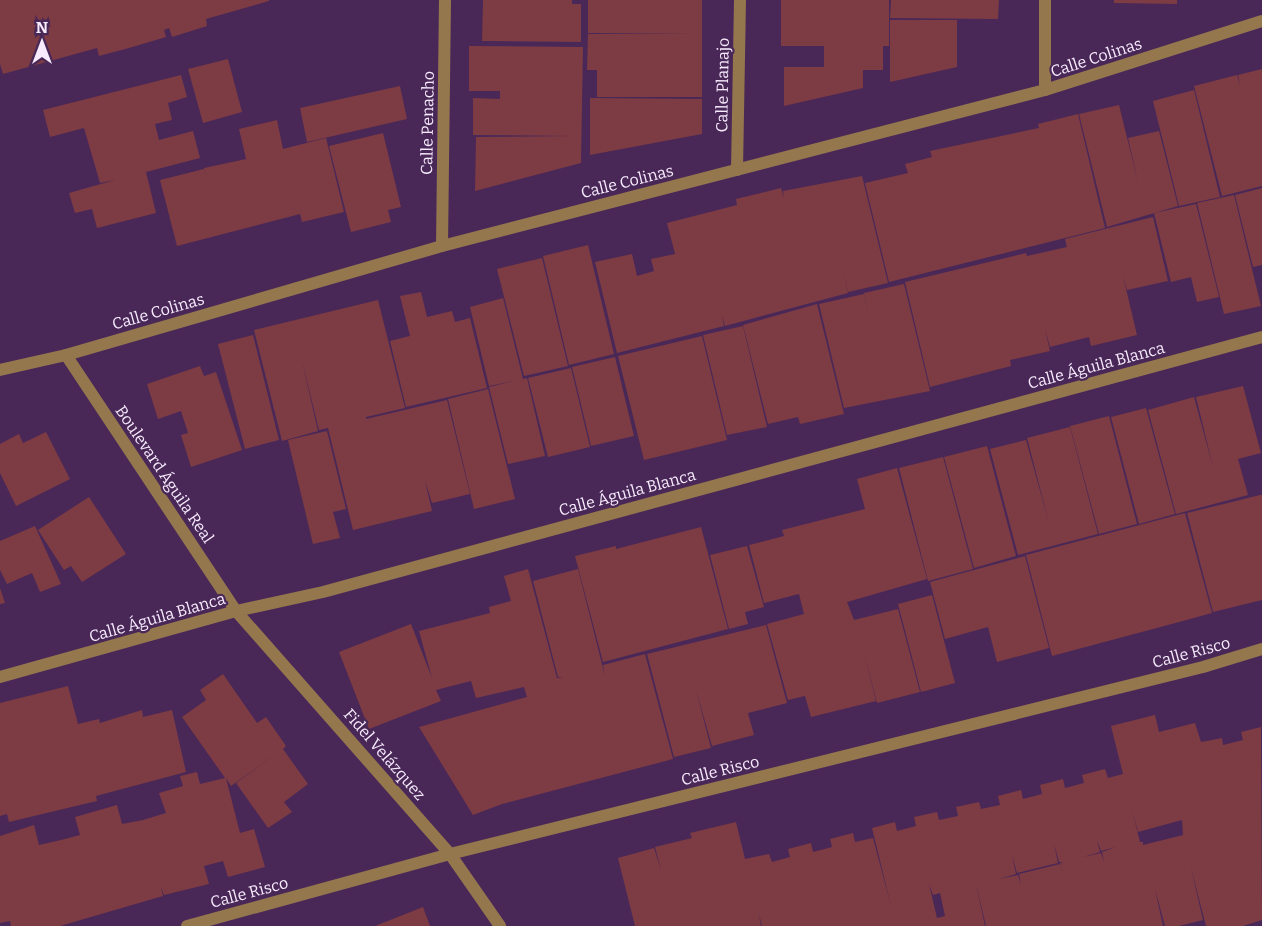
<svg xmlns="http://www.w3.org/2000/svg" width="1262" height="926" viewBox="0 0 1262 926" font-family="Bitter,serif">
<rect width="100%" height="100%" fill="#492858"/>
<g fill="#7d3b43" fill-rule="evenodd">
<polygon points="0,0 269,0 269,1 206,19 207,26 172,37 169,28 164,30 166,37 129,48 99,56 97,48 3,74 0,64"/>
<polygon points="483,0 572,0 572,4 581,4 581,42 482,41"/>
<polygon points="588,0 702,0 702,97 597,97 597,70 587,70 588,34 693,33 588,33"/>
<polygon points="781,0 889,0 889,46 883,46 883,70 863,70 863,88 784,106 784,67 824,67 824,46 781,46"/>
<polygon points="891,0 999,0 998,19 890,18"/>
<polygon points="1114,0 1177,0 1177,4 1114,3"/>
<polygon points="890,20 957,20 957,67 890,82"/>
<polygon points="469,46 583,47 581,163 475,191 476,137 573,136 473,135 473,98 500,99 500,91 469,91"/>
<polygon points="228,59 242,112 203,123 188,69"/>
<polygon points="1262,69 1262,186 1222,196 1194,86 1237,75 1240,85 1238,75"/>
<polygon points="181,75 187,97 168,103 172,120 155,124 159,140 193,131 200,158 146,172 156,213 97,228 92,209 75,213 69,193 115,180 100,183 84,128 50,137 43,110"/>
<polygon points="400,86 407,119 307,142 300,108"/>
<polygon points="1194,90 1220,197 1179,206 1153,101"/>
<polygon points="590,98 702,99 702,134 590,155"/>
<polygon points="1119,105 1138,182 1128,138 1159,131 1178,206 1107,227 1079,114"/>
<polygon points="1078,114 1105,228 889,282 865,183 908,173 905,164 932,157 930,151 1039,128 1038,124"/>
<polygon points="277,120 283,149 326,138 344,212 302,222 300,214 177,246 160,180 204,169 206,179 204,168 246,159 239,129"/>
<polygon points="383,133 401,207 388,210 391,222 351,232 329,146"/>
<polygon points="862,176 888,283 848,292 843,272 848,293 725,326 722,315 724,326 617,353 595,262 632,254 637,276 654,271 651,259 675,254 667,223 737,205 736,199 781,188 784,198 783,191"/>
<polygon points="1262,188 1262,265 1253,267 1235,195"/>
<polygon points="1234,195 1261,306 1224,314 1197,203"/>
<polygon points="1196,204 1219,297 1197,302 1191,277 1171,282 1154,213"/>
<polygon points="1153,217 1168,281 1127,290 1123,276 1137,335 1091,346 1089,337 1050,347 1045,329 1050,351 1010,360 1011,366 930,387 905,282 1026,253 1027,256 1067,247 1065,239"/>
<polygon points="588,245 614,354 569,365 543,256"/>
<polygon points="542,258 568,366 524,376 497,269"/>
<polygon points="904,284 930,391 844,408 819,304 864,294 868,314 864,293"/>
<polygon points="421,292 427,317 452,311 455,322 470,318 487,388 406,407 390,341 410,336 400,296"/>
<polygon points="503,298 523,379 527,378 545,456 508,464 489,387 513,381 489,386 470,307"/>
<polygon points="378,300 405,408 366,417 366,419 447,400 470,494 432,503 425,481 432,511 353,530 328,428 319,430 302,361 318,431 282,441 254,330"/>
<polygon points="817,304 844,414 800,424 798,417 768,424 743,325"/>
<polygon points="743,326 767,427 727,435 703,335"/>
<polygon points="253,335 279,440 245,449 218,344"/>
<polygon points="702,336 727,440 644,460 618,356"/>
<polygon points="615,357 634,436 591,446 572,367"/>
<polygon points="200,366 204,376 216,372 242,450 191,467 181,435 188,433 181,411 158,419 147,384"/>
<polygon points="571,368 590,447 548,457 528,378"/>
<polygon points="1243,386 1261,453 1238,459 1248,495 1176,514 1148,410 1194,397 1213,467 1196,397"/>
<polygon points="488,389 515,499 474,509 448,399"/>
<polygon points="1146,408 1175,514 1139,524 1111,417"/>
<polygon points="1109,416 1137,524 1099,534 1070,426"/>
<polygon points="1070,427 1098,534 1018,555 990,449 1026,440 1049,523 1027,438"/>
<polygon points="327,431 346,509 333,512 340,538 313,544 288,440"/>
<polygon points="46,432 70,479 16,506 0,473 0,444 19,434 23,443"/>
<polygon points="987,446 1016,556 974,568 944,457"/>
<polygon points="943,457 973,569 928,581 899,468"/>
<polygon points="897,468 927,579 847,602 854,620 898,609 920,692 877,703 864,653 876,701 811,717 805,696 788,700 767,624 804,614 799,594 764,603 749,545 784,536 782,530 865,509 857,479"/>
<polygon points="1260,495 1262,495 1262,600 1213,612 1187,513"/>
<polygon points="89,497 126,554 82,582 71,566 64,570 38,530"/>
<polygon points="1185,513 1212,613 1168,625 1165,615 1168,625 1052,656 1026,555"/>
<polygon points="35,526 61,584 40,592 32,573 7,584 0,570 0,541"/>
<polygon points="701,527 728,629 603,662 575,556 616,546 616,549"/>
<polygon points="747,546 764,607 745,612 748,624 729,629 710,555"/>
<polygon points="1025,556 1049,648 997,662 988,627 945,639 930,582"/>
<polygon points="528,569 557,678 563,677 558,677 533,581 578,569 605,676 603,665 645,654 673,759 502,804 473,815 419,727 527,697 524,687 476,698 471,681 436,690 441,701 369,729 339,652 411,624 432,678 419,631 490,613 489,607 511,601 504,576"/>
<polygon points="0,588 5,603 0,604"/>
<polygon points="932,595 955,683 921,692 898,604"/>
<polygon points="766,625 787,703 748,713 754,735 712,746 696,690 711,748 674,757 647,654"/>
<polygon points="223,674 257,723 266,717 286,746 283,749 308,784 284,802 292,812 268,828 236,783 276,754 231,786 226,778 240,833 254,829 265,867 228,877 223,861 204,866 209,884 164,895 161,887 163,896 60,926 11,926 10,921 0,923 0,836 34,825 39,845 61,840 80,835 75,817 117,805 122,824 143,820 166,813 159,793 183,786 180,776 197,772 200,784 225,778 182,717 206,700 200,690"/>
<polygon points="68,686 78,724 99,719 100,723 142,710 143,717 172,710 186,772 96,796 97,801 9,822 7,814 0,816 0,703"/>
<path d="M1155 715 1159 732 1195 723 1201 742 1222 738 1223 745 1243 740 1241 732 1261 727 1262 920 1243 926H1206L1191 868 1203 920 1179 926H1165L1155 889 1163 926H986L976 884 985 926H762L759 914 761 926H635L618 858 654 848 661 870 655 847 692 838 690 833 736 822 745 859 769 854 772 862 790 857 788 849 811 843 813 852 832 847 830 839 853 833 855 842 873 838 891 906 872 828 895 822 897 831 916 826 914 817 937 812 939 820 958 816 956 807 979 802 981 809 1000 805 998 796 1021 790 1023 799 1042 794 1040 785 1063 779 1065 788 1084 783 1082 775 1105 769 1108 778 1123 774 1111 726ZM1132 810 1138 832 1182 820 1183 835 1143 845V842H1140ZM1097 840 1101 851 1116 847 1102 852 1104 862 1101 853 1083 857 1100 852ZM1054 844 1059 862H1064L1060 863 1063 873 1060 864 1019 874 1021 884 1018 875 999 879 1016 874 1012 855 1017 873 1058 863ZM929 884 933 895 940 893 945 916 937 918Z"/>
<polygon points="423,907 430,926 375,926"/>
</g>
<g fill="none" stroke-linecap="round" stroke-linejoin="round">
<g stroke="#95774e" stroke-width="12">
<polyline points="1045,0 1045,90"/>
<polyline points="737,170 740,0"/>
<polyline points="442,246 445,0"/>
<polyline points="66,355 236,611 450,854 500,926"/>
<polyline points="0,370 66,355 442,246 1045,90 1262,21"/>
<polyline points="0,677 236,611 323,592 1262,337"/>
<polyline points="187,926 450,854 1203,667 1262,649"/>
</g>
</g>
<g text-anchor="middle" stroke-width="4.5" stroke-linejoin="round" paint-order="stroke">
<g font-size="16" fill="#f7ebfd" stroke="#492858">
<text transform="translate(1096 57) rotate(-18)" y="6">Calle Colinas</text>
<text transform="translate(722 85) rotate(-89)" y="6">Calle Planajo</text>
<text transform="translate(427 123) rotate(-89)" y="6">Calle Penacho</text>
<text transform="translate(627 181) rotate(-14)" y="6">Calle Colinas</text>
<text transform="translate(158 311) rotate(-16)" y="6">Calle Colinas</text>
<text transform="translate(1096 365) rotate(-15)" y="6">Calle Águila Blanca</text>
<text transform="translate(165 474) rotate(56)" y="6">Boulevard Águila Real</text>
<text transform="translate(627 492) rotate(-15)" y="6">Calle Águila Blanca</text>
<text transform="translate(157 617) rotate(-16)" y="6">Calle Águila Blanca</text>
<text transform="translate(1191 652) rotate(-15)" y="6">Calle Risco</text>
<text transform="translate(385 754) rotate(49)" y="6">Fidel Velázquez</text>
<text transform="translate(720 770) rotate(-14)" y="6">Calle Risco</text>
<text transform="translate(249 892) rotate(-15)" y="6">Calle Risco</text>
</g>
</g>
<g transform="translate(42 42)" stroke="#492858" stroke-width="4.5" paint-order="stroke">
<path d="M0-4.5L10 22L0 15L-10 22Z" fill="#f7ebfd"/>
<text y="-9" font-size="16" font-weight="bold" text-anchor="middle" fill="#f7ebfd">N</text>
</g>
</svg>
